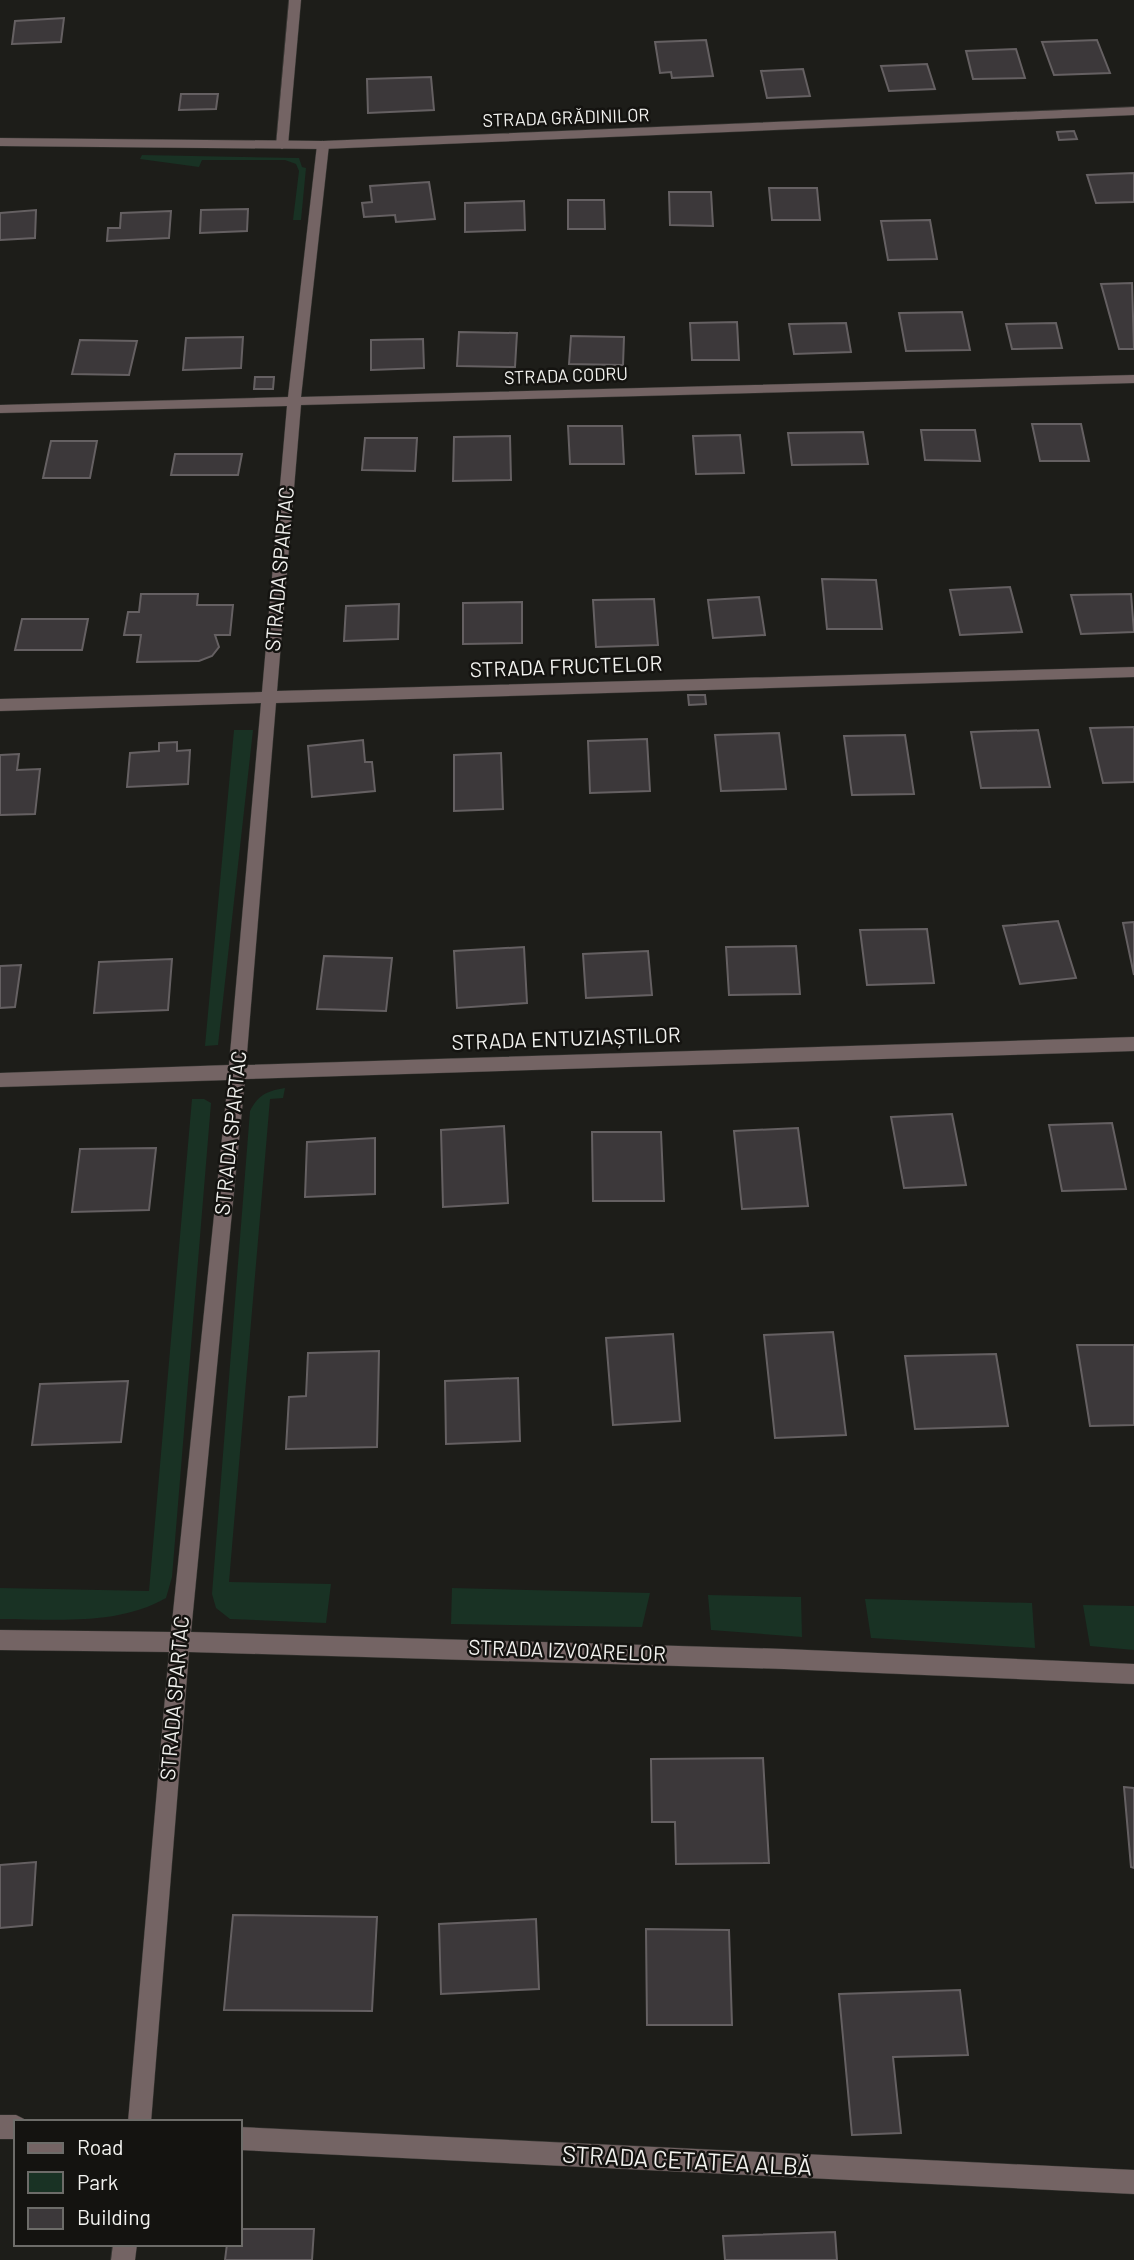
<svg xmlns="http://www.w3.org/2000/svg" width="1134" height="2260" viewBox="0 0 1134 2260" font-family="Barlow,sans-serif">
<rect width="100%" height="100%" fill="#1d1d19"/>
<g fill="#193224">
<polygon points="142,155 299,158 302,167 306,168 301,220 293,220 299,171 296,164 285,160 202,160 199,167 140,159"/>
<polygon points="234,730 253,730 218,1045 205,1046"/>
<path d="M285 1088 283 1098 270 1099 229 1582 331 1584 326 1623 230 1619 216 1608 212 1594 250 1111C258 1095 267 1091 285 1088Z"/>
<path d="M192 1099H204L211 1103 172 1577 166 1598C117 1626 56 1619 0 1619V1588L149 1591Z"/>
<polygon points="452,1588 650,1593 642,1627 451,1624"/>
<polygon points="708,1595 801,1597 802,1637 711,1630"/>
<polygon points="865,1599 1032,1603 1035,1648 871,1638"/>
<polygon points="1083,1605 1134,1606 1134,1650 1090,1646"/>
</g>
<g fill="#3c383a" stroke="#656062" stroke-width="2">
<polygon points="64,18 61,42 12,44 15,21"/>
<polygon points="706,40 713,76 672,78 671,72 660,73 655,42"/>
<polygon points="1097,40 1110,73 1054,75 1042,42"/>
<polygon points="1016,49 1025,78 973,79 966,51"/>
<polygon points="927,64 935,89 889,91 881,66"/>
<polygon points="803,69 810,96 767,98 761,71"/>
<polygon points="431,77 434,110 368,113 367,79"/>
<polygon points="181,94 218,94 216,109 179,110"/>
<polygon points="1074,131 1077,139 1059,140 1057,132"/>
<polygon points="1134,173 1134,202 1096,203 1087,175"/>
<polygon points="429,182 435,219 396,222 395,215 364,217 362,203 372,202 370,186"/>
<polygon points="769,188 817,188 820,220 772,220"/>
<polygon points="669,192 711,192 713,226 670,225"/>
<polygon points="568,200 604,200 605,229 568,229"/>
<polygon points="524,201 525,230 465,232 465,203"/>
<polygon points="248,209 247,231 200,233 201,210"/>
<polygon points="36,210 35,238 0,240 0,213"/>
<polygon points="171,211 169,238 107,241 108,228 120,228 121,213"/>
<polygon points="930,220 937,259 888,260 881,221"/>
<polygon points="1132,283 1134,349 1119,349 1101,284"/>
<polygon points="962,312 970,350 906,351 899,313"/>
<polygon points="737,322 739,360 692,360 690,323"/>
<polygon points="846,323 851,352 794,354 789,324"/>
<polygon points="1056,323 1062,348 1012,349 1006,324"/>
<polygon points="459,332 517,333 515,367 457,366"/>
<polygon points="571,336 624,337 623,365 569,364"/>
<polygon points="243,337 241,368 183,370 186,338"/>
<polygon points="423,339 424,368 371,370 371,340"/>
<polygon points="80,340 137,341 129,375 72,374"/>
<polygon points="255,377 274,377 273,389 254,389"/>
<polygon points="1032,424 1081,424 1089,461 1040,461"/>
<polygon points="568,426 622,426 624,464 570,464"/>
<polygon points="921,430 975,430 980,461 925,460"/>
<polygon points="863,432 868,464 792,465 788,433"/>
<polygon points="740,435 744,473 696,474 693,436"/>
<polygon points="510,436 511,480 453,481 454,437"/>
<polygon points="365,438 417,438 415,471 362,470"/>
<polygon points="51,441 97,441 90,478 43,478"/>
<polygon points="175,454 242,454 238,475 171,475"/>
<polygon points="822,579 876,580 882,629 827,629"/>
<polygon points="1010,587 1022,632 960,635 950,590"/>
<polygon points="141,594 198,594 197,605 233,605 230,635 215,635 219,647 212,656 199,661 137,662 141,635 124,635 128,612 139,612"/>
<polygon points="1131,594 1134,632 1081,634 1071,595"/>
<polygon points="759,597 765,635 713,638 708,600"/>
<polygon points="654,599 658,645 596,647 593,600"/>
<polygon points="522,602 522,643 463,644 463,603"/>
<polygon points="399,604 398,639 344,641 346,606"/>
<polygon points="22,619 88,619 82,650 15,650"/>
<polygon points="688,695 705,695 706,704 689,705"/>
<polygon points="1134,727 1134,782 1103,783 1090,728"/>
<polygon points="1038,730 1050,787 981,788 971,732"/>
<polygon points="779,733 786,789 721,791 715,735"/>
<polygon points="905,735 914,794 852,795 844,736"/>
<polygon points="647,739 650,791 590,793 588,741"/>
<polygon points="363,740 365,762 372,762 375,791 312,797 308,746"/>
<polygon points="177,742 177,751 190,750 188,784 127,787 130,753 159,751 159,743"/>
<polygon points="501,753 503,809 454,811 454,755"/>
<polygon points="19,754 17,770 40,769 35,814 0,815 0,755"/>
<polygon points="1058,921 1076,978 1020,984 1003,926"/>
<polygon points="1134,922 1134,975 1123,923"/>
<polygon points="927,929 934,983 867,985 860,930"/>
<polygon points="796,946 800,994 729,995 726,947"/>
<polygon points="524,947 527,1003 457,1008 454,951"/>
<polygon points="648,951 652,995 586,998 583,954"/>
<polygon points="324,956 392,958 386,1011 317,1009"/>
<polygon points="172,959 168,1010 94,1013 99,962"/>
<polygon points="21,965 15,1007 0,1008 0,966"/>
<polygon points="952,1114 966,1185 904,1188 891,1117"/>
<polygon points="1112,1123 1126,1189 1062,1191 1049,1125"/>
<polygon points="504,1126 508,1203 443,1207 441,1130"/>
<polygon points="798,1128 808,1206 742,1209 734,1131"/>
<polygon points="592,1132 661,1132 664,1201 593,1201"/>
<polygon points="375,1138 375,1194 305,1197 307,1142"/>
<polygon points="156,1148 149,1210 72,1212 80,1149"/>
<polygon points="833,1332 846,1435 775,1438 764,1335"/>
<polygon points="673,1334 680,1421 613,1425 606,1338"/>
<polygon points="1077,1345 1134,1345 1134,1425 1090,1426"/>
<polygon points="379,1351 377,1447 286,1449 289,1397 306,1396 308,1353"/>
<polygon points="996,1354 1008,1426 915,1429 905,1356"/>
<polygon points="518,1378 520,1441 446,1444 445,1381"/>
<polygon points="128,1381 121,1442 32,1445 40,1384"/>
<polygon points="763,1758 769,1863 676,1864 675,1822 652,1822 651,1759"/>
<polygon points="1124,1787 1134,1788 1134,1868 1131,1867"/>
<polygon points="36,1862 32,1925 0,1928 0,1865"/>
<polygon points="233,1915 377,1917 372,2011 224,2010"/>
<polygon points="536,1919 539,1989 441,1994 439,1924"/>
<polygon points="646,1929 729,1930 732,2025 647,2025"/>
<polygon points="960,1990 968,2055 893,2057 901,2133 852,2135 839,1994"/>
<polygon points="240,2229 314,2229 312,2260 225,2260 227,2244 240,2244"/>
<polygon points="835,2232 837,2260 725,2260 723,2236"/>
</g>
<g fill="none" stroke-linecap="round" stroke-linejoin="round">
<g stroke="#373733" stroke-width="1">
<g id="minor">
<polygon points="289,0 301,0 288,145 282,149 276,145"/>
<polygon points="323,141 329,145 301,397 1134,375 1134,383 301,405 277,691 1134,667 1134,677 276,703 246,1065 1134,1037 1134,1051 245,1079 191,1632 784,1649 1134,1664 1134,1684 784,1669 189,1652 151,2122 128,2122 169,1652 0,1650 0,1630 171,1632 228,1080 0,1087 0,1073 229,1065 261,703 0,711 0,699 262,692 287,406 0,413 0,405 288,397 317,145"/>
<polygon points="0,2115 16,2115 24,2119 25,2122 16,2122 16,2139 0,2139"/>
<polygon points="240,2127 1134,2170 1134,2194 240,2150"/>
<polygon points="113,2244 137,2244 135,2260 111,2260"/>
</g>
</g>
<g stroke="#373733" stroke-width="1">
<polygon id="tertiary" points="1134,107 1134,115 323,149 0,146 0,138 323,141"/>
</g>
<use href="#minor" fill="#746464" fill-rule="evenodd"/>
<use href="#tertiary" fill="#746464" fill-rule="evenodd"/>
</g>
<g text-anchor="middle" stroke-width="5" stroke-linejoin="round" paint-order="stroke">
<g font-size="18" fill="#f2f2ef" stroke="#141310">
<text transform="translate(566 118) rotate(-2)" y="6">STRADA GRĂDINILOR</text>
<text transform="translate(566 376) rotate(-2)" y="6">STRADA CODRU</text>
</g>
<g font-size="21" fill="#f2f2ef" stroke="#141310">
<text transform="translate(280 569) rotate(-85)" y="7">STRADA SPARTAC</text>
<text transform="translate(566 667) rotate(-2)" y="7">STRADA FRUCTELOR</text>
<text transform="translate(566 1039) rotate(-2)" y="7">STRADA ENTUZIAȘTILOR</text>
<text transform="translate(231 1133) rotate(-84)" y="7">STRADA SPARTAC</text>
<text transform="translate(567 1651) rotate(2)" y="7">STRADA IZVOARELOR</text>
<text transform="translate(175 1698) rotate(-85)" y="7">STRADA SPARTAC</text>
</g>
<g font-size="24" fill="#f2f2ef" stroke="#141310">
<text transform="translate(687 2161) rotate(3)" y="8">STRADA CETATEA ALBĂ</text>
</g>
</g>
<rect x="14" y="2120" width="228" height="126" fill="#141310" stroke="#6d6c69" stroke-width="2"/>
<rect x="28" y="2143" width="35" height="10" fill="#746464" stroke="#6d6c69" stroke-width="2"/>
<text x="77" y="2155" font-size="21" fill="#f2f2ef">Road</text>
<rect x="28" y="2172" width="35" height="21" fill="#193224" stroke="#6d6c69" stroke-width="2"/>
<text x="77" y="2190" font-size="21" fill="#f2f2ef">Park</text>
<rect x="28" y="2208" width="35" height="21" fill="#3c383a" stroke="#6d6c69" stroke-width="2"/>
<text x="77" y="2225" font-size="21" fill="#f2f2ef">Building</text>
</svg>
